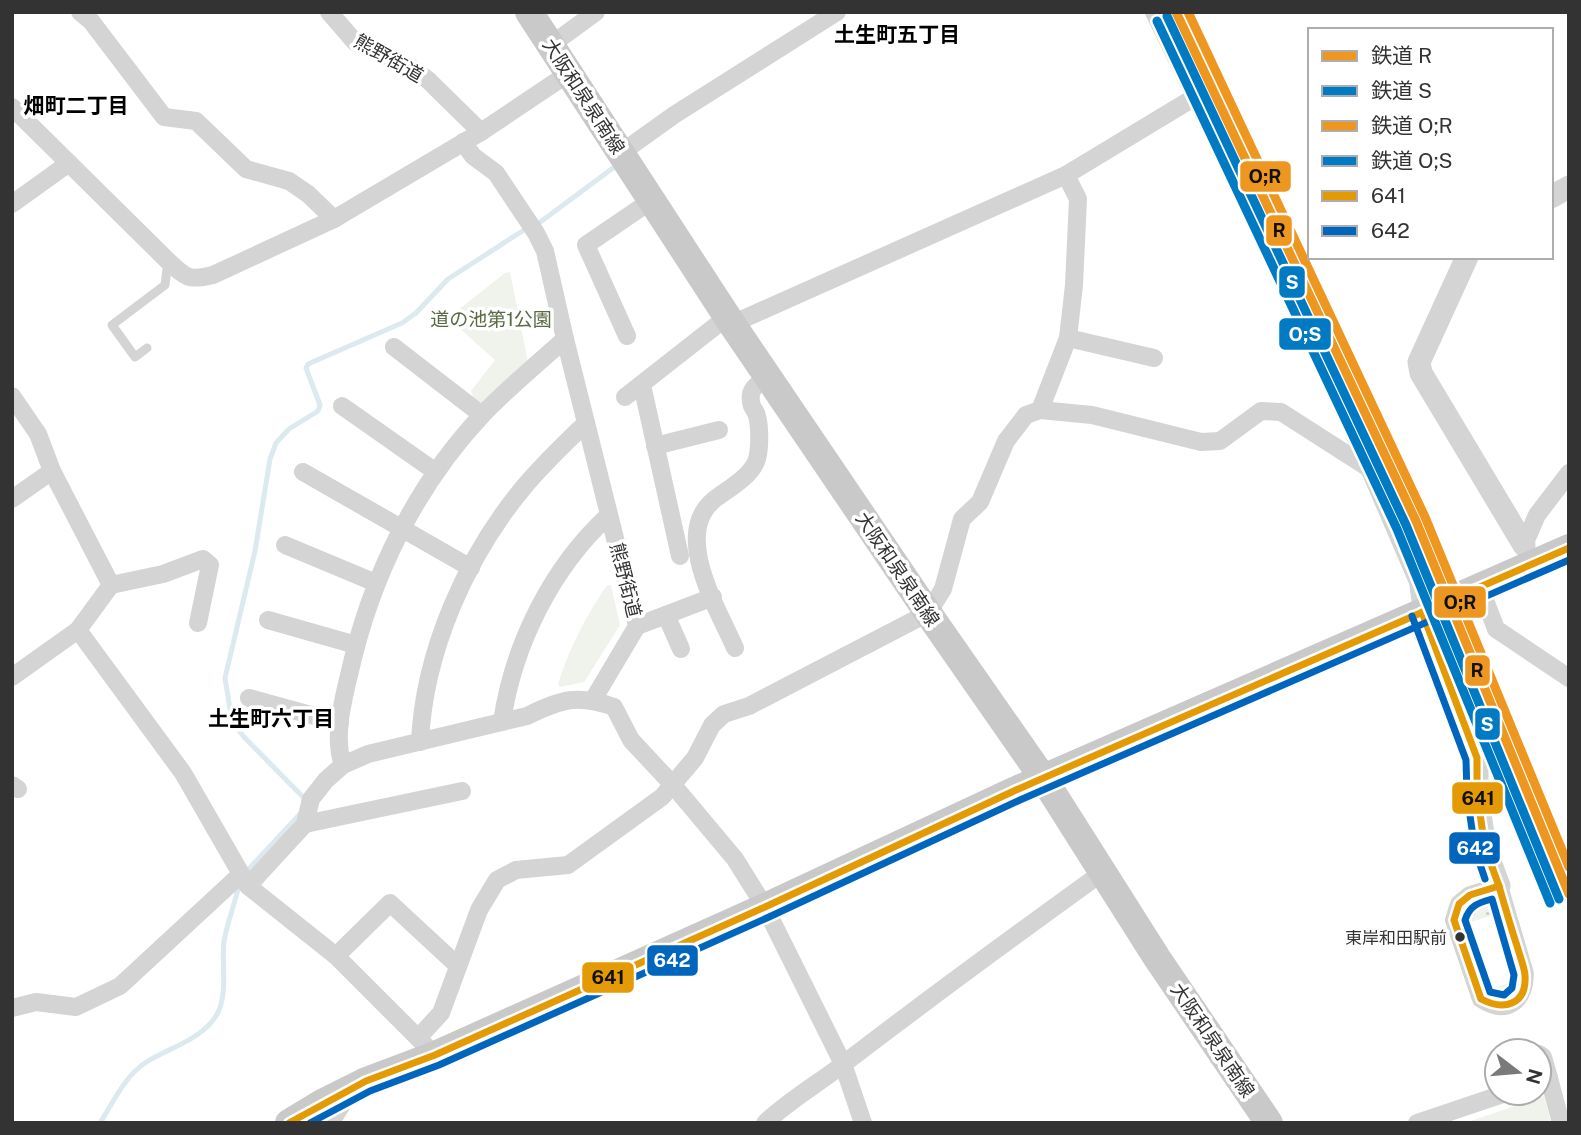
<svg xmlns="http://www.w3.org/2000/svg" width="1581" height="1135" viewBox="0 0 1581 1135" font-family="'Public Sans','Noto Sans JP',sans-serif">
<defs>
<pattern id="grass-dots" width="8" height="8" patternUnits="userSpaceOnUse" patternTransform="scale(1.75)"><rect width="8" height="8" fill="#f0f2ec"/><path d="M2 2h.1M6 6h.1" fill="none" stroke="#ced0cb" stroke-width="1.8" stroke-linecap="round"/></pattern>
</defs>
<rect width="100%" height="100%" fill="#fff"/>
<g fill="url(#grass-dots)">
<polygon points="1480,901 1492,907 1496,914 1464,924 1463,915 1468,906"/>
<polygon points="1514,981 1512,992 1505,999 1490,996 1486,991"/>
</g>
<g fill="#f0f2ec">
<polygon points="510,272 528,362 483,404 469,401 473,395 471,391 495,360 448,318 505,273"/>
<path d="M607 585H611L620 625 584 682 560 687 558 684C569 648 586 616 607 585Z"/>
<polygon points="1544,1096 1551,1123 1465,1123"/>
</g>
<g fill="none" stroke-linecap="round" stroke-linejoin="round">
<g stroke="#dce9ee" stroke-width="5">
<polyline points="539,223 613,168"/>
<polyline points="304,800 303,797 244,737 232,721 225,678 255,551 270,459 276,443 289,429 318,411 320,405 306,368 308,364 402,323 416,313 448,279 524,230"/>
<polyline points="246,872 301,813"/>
<path d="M100 1123C112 1104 125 1076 145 1063 168 1048 201 1040 216 1016 229 994 221 965 224 941 227 924 234 906 238 889"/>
</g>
<polyline stroke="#d4d4d4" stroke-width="9" points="147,348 135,357 112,325 165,285 168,261"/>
<g stroke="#d4d4d4" stroke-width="18">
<polyline points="80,12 91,21 164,117 196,121 246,169 289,181 308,194 334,219"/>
<polyline points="329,12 355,42 414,69 428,80 481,132"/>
<polyline points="1154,12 1319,352 1418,582 1422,612"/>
<polyline points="551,45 596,12"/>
<path d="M12 107 168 261C186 278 189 281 213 275L334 219 481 132 569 73"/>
<polyline points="463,142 473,156 496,173 536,233 545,251 565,339 637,626 593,700"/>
<polyline points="621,153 674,115 837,12"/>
<polyline points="12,204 69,163"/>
<polyline points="732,324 1066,175 1195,97"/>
<polyline points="627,336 586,245 652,200"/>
<polyline points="1068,338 1154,358"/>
<polyline points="394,347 482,415"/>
<polyline points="642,385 680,556"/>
<polyline points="12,396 38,434 52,471 111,585 78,630 12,677"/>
<polyline points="625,397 727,317"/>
<polyline points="342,406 436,472"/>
<polyline points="1040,410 1068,338 1074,285 1078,199 1066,175"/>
<polyline points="655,446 719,430"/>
<polyline points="303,472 471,568"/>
<polyline points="12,499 52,471"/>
<polyline points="285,545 376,583"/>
<polyline points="1527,554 1524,545 1537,515 1569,473"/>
<polyline points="111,585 163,574 203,559 210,565 198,623"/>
<polyline points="1480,587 1496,629 1569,678"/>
<polyline points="666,615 681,649"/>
<polyline points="268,620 356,645"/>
<polyline points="637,626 713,597"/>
<polyline points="78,630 183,773 248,886"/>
<path d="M735 648C718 609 671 533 715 499 728 489 752 476 757 459 760 448 760 427 757 416 756 411 754 411 752 406 747 390 756 385 768 377"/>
<polyline points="249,698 340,723"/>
<path d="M502 722C513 645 552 567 609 515"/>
<path d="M420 742C424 652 466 557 523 488 542 465 564 444 586 423"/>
<path d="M343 765C333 737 343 700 350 671 371 577 416 485 483 414 508 388 537 364 565 339"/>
<polyline points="12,785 18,789"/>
<polyline points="305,824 462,791"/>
<path d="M1499 886 1525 974C1524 1003 1506 1015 1481 999L1454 920 1459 904 1470 895Z"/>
<polyline points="336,956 390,903 458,966"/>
<polyline points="12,1008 36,1002 76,1007 120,986 240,875"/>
<polyline points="418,1038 441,1013 479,910 497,880 516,870 568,865 662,797 695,758 712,725 724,714 749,706 928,613 943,589 962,519 980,502 1006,441 1026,415 1040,410 1092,415 1201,442 1220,441 1261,411 1281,412 1370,469"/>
<path d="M426 1046 336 956 248 886 305 824 311 799 326 780 343 765 368 754 527 716C561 699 578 694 614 707L631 740 673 785 735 859 765 907 843 1064 863 1123"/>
<polyline points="1539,1054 1543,1057 1549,1078 1539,1082"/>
<polyline points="1549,1078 1561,1123"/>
<polyline points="330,1123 341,1106 344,1092"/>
<path d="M765 1123C792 1098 818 1084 846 1062 931 997 1017 934 1103 872"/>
<polyline points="1417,1123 1506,1093"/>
</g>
<g stroke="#d4d4d4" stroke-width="23">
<polyline points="1551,197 1569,187"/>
<polyline points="1467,257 1419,362 1421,373 1524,545"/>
<polyline points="1422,612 1477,758 1477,793 1485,848 1499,886"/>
</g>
<g stroke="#c9c9c9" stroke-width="28">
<polyline points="529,12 732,324 928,613 1043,778 1157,958 1269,1123"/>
<polyline points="289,1123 322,1103 366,1081 435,1055 765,907 1016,790 1569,548"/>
</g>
<g stroke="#fff" stroke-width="12">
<g id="bus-1">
<polyline points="1422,612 1477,758 1477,793 1485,848 1499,886"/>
<path d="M1499 886C1505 907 1511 928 1518 949 1520 957 1524 966 1525 975 1527 1005 1504 1011 1481 999L1454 920 1459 904 1470 895Z"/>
<polyline points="289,1123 366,1081 435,1055 765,907 1016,790 1569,548"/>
</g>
</g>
<g stroke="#fff" stroke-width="12">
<g id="bus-2">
<polyline points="1412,616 1466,760 1467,795 1475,850 1485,879"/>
<path d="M1492 899 1514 975 1512 988 1504 995 1490 992 1465 920C1470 905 1478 903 1492 899Z"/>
<polyline points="310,1123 370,1091 439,1065 769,917 1020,800 1569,560"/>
</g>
</g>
<use href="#bus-1" stroke="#e39a05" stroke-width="7"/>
<use href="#bus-2" stroke="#0065bd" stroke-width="7"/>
<g stroke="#fff" stroke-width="14">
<polyline id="rail-1" points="1176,12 1416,521 1569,894"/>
</g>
<g stroke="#fff" stroke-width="14">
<polyline id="rail-2" points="1167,16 1406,525 1559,899"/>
</g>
<g stroke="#fff" stroke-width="14">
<polyline id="rail-3" points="1188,12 1425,517 1569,867"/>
</g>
<g stroke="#fff" stroke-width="14">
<polyline id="rail-4" points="1157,21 1397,529 1550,903"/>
</g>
<use href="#rail-1" stroke="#ed9720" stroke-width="9"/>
<use href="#rail-2" stroke="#007ac2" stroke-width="9"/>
<use href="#rail-3" stroke="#ed9720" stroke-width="9"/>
<use href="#rail-4" stroke="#007ac2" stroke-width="9"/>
</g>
<circle fill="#333" stroke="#fff" stroke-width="2.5" cx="1460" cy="937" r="6"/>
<g text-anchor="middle" stroke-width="7" stroke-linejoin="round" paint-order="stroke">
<g font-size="17" fill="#333" stroke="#fff" text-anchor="end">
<text x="1447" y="944">東岸和田駅前</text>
</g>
<g font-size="19" fill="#333" stroke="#fff">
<text transform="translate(389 58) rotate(30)" y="7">熊野街道</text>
<text transform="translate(584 96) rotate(57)" y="7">大阪和泉泉南線</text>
<text transform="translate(898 569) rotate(56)" y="7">大阪和泉泉南線</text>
<text transform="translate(626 580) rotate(76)" y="7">熊野街道</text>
<text transform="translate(1213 1040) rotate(56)" y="7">大阪和泉泉南線</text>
</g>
<g font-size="19" fill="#5a6a44" stroke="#fff">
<text x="491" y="326">道の池第1公園</text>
</g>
<g font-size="21" font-weight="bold" fill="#000" stroke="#fff">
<text x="897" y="42">土生町五丁目</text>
<text x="76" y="113">畑町二丁目</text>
<text x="271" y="726">土生町六丁目</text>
</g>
</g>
<g stroke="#fff" stroke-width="2.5">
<rect x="1239" y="160" width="53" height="33" rx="7" fill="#ed9720"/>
<rect x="1265" y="214" width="28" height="33" rx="7" fill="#ed9720"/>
<rect x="1278" y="265" width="28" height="34" rx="7" fill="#007ac2"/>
<rect x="1278" y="317" width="54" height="34" rx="7" fill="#007ac2"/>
<rect x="1433" y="585" width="54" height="34" rx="7" fill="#ed9720"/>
<rect x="1464" y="654" width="27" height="33" rx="7" fill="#ed9720"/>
<rect x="1474" y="707" width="27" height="34" rx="7" fill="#007ac2"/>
<rect x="1451" y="781" width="53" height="34" rx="7" fill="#e39a05"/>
<rect x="1448" y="831" width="53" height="34" rx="7" fill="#0065bd"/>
<rect x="646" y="944" width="53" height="33" rx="7" fill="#0065bd"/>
<rect x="581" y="961" width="54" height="33" rx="7" fill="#e39a05"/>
</g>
<g font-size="19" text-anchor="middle" font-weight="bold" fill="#fff">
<text x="1292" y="289">S</text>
<text x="1305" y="341">O;S</text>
<text x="1487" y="731">S</text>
<text x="1475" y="855">642</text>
<text x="672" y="967">642</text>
</g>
<g font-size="19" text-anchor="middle" font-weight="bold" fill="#111">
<text x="1265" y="183">O;R</text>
<text x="1279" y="237">R</text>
<text x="1460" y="609">O;R</text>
<text x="1477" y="677">R</text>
<text x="1478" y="805">641</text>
<text x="608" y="984">641</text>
</g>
<rect width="1581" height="1135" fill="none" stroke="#333333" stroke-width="28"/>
<rect x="1308" y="28" width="245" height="231" fill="#ffffff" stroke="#adadad" stroke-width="2"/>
<rect x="1322" y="51" width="35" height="10" fill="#ed9720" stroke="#adadad" stroke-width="2"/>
<text x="1371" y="63" font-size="21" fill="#333333">鉄道 R</text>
<rect x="1322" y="86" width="35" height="10" fill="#007ac2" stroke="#adadad" stroke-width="2"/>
<text x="1371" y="98" font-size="21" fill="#333333">鉄道 S</text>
<rect x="1322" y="121" width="35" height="10" fill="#ed9720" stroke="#adadad" stroke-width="2"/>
<text x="1371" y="133" font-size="21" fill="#333333">鉄道 O;R</text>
<rect x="1322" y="156" width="35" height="10" fill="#007ac2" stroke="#adadad" stroke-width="2"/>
<text x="1371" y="168" font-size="21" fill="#333333">鉄道 O;S</text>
<rect x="1322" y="191" width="35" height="10" fill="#e39a05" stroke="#adadad" stroke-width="2"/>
<text x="1371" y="203" font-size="21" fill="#333333">641</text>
<rect x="1322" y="226" width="35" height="10" fill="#0065bd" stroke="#adadad" stroke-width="2"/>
<text x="1371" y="238" font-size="21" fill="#333333">642</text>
<g transform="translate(1518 1072) rotate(106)"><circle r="33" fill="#ffffff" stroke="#adadad" stroke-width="2"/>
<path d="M0-5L12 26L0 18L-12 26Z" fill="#7a7a7a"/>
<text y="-10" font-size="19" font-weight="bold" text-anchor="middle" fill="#333333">N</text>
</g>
</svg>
